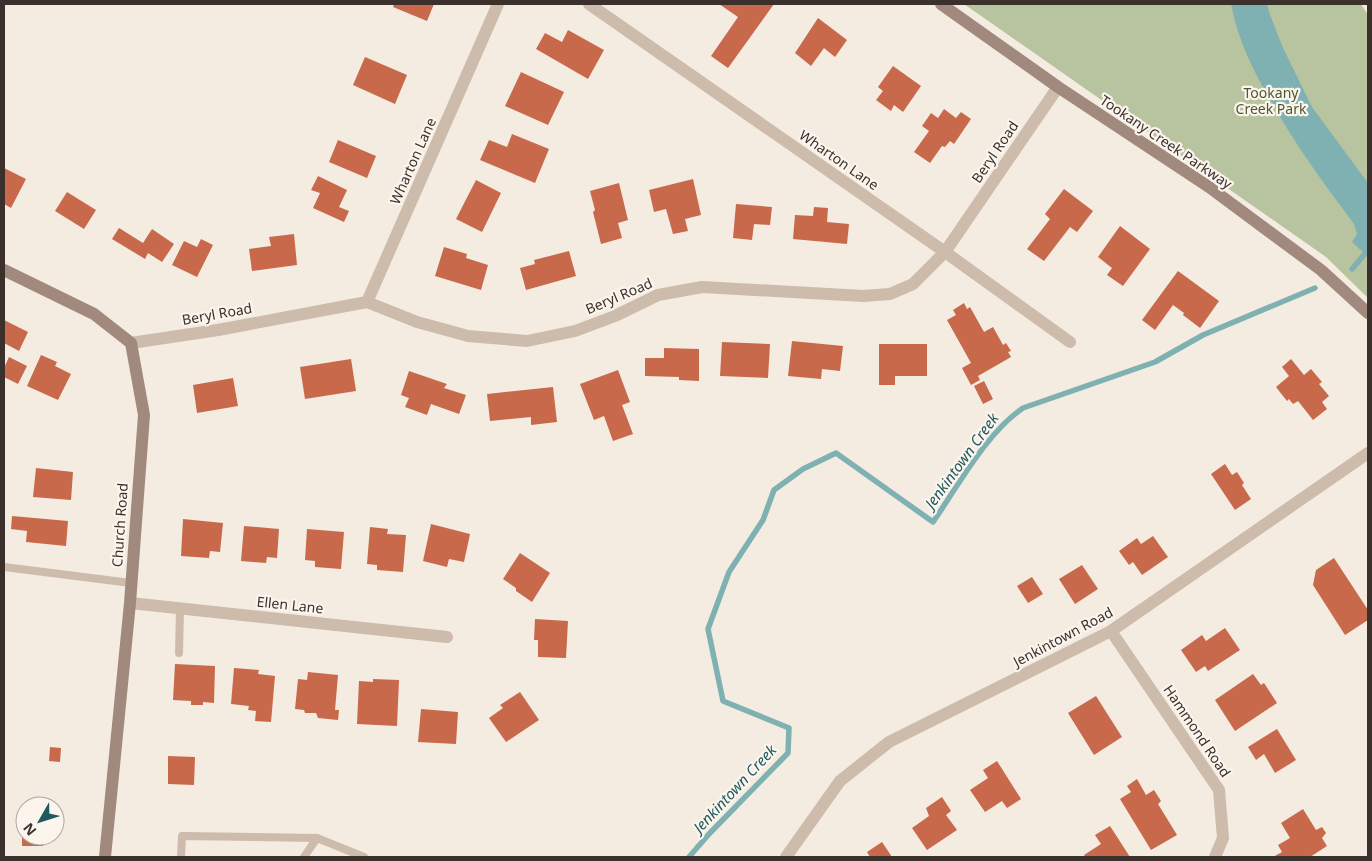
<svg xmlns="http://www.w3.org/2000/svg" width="1372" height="861" viewBox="0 0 1372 861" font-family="'Noto Sans',sans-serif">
<rect width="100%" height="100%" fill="#f4ebe1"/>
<polygon fill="#b8c4a0" points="964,4 1361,4 1368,15 1368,298 1326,257"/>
<path fill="#7fb0b2" d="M1231 4H1267L1269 12 1283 48 1312 107 1368 183V257L1352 242 1357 234 1354 224C1325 185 1296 146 1272 103 1253 71 1238 40 1231 4Z"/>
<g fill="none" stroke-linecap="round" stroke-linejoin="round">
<g stroke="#7fb0b2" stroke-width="5.5">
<polyline points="1352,269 1368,250"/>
<path d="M689 857 709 834 788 753 789 728 723 701 708 629 729 572 763 520 774 490 803 469 836 453 933 522C958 486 987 432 1023 408L1155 362 1203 335 1315 288"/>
</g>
</g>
<g fill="#c8694b">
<polygon points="394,4 434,4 427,21 393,7"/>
<polygon points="719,4 774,4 728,68 711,56 738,17"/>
<polygon points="818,18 847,40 835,57 824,48 811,66 795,53"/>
<polygon points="568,30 604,50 588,79 536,49 545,33 562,42"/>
<polygon points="365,57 407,75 395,104 353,85"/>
<polygon points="893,66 921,86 903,112 894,105 891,111 876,100 883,91 878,87"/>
<polygon points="521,72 564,92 548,125 505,106"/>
<polygon points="944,109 956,118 961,112 971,119 954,144 950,141 945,147 942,146 930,163 914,152 929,131 922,126 931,113 938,118"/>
<polygon points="512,134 549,149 535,183 480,160 489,140 507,147"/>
<polygon points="338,140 376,156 367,178 329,162"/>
<polygon points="4,168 26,179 11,208 4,204"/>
<polygon points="318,176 347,190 339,207 349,211 344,222 313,208 320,193 311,190"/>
<polygon points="693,179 701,215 685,219 688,231 673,234 666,209 654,212 649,190"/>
<polygon points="476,180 501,193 482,232 456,219"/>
<polygon points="619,183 628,220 618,223 622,238 601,244 593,212 595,210 590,191"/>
<polygon points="1064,189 1093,211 1077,232 1070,227 1044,261 1027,249 1050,219 1045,214"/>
<polygon points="67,192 96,210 84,229 55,211"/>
<polygon points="736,204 772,207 770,225 754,224 752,240 733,238"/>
<polygon points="814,207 828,208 827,222 849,224 847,244 793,239 795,215 813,216"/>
<polygon points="1120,226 1150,249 1123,286 1107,275 1112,268 1098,257"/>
<polygon points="119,228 143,243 152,229 174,244 162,262 148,253 145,259 112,239"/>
<polygon points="294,234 297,265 252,271 249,249 271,246 269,237"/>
<polygon points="201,239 213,245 197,277 172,265 184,241 197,247"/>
<polygon points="444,247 467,254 466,258 488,265 481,290 435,276"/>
<polygon points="569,251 576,276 526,290 520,268 535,264 534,260"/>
<polygon points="1178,271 1219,301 1200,328 1183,315 1184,313 1173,305 1155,330 1142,320"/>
<polygon points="964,303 967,309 970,307 984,332 993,327 1003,345 1006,343 1011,351 1008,352 1011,357 978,376 980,380 971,385 962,368 971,363 947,320 956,315 953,310"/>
<polygon points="4,320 28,332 19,351 4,343"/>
<polygon points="792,341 843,346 840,371 822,369 821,379 788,376"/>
<polygon points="722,342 770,344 768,378 720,376"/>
<polygon points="879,344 927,344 927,376 895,376 895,385 879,385"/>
<polygon points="664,348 699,349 699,381 679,380 679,377 645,376 645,358 664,358"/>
<polygon points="41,355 57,362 55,366 71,374 58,400 27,386"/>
<polygon points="9,357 27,366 18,384 4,377 4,368"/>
<polygon points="351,359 356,391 305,399 300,367"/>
<polygon points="1291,359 1304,375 1311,369 1322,382 1319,384 1329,396 1322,402 1327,409 1313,420 1298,401 1293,404 1289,399 1287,401 1276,387 1289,376 1282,367"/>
<polygon points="618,370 630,402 622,405 633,434 613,441 604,416 594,420 580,384"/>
<polygon points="409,371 447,384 444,388 466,395 459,414 431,404 427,415 405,407 409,398 401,395"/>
<polygon points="233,378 238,406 197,413 193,385"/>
<polygon points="984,381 993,399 983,404 974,386"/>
<polygon points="553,387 557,422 531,425 531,417 490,421 487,394"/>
<polygon points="1225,464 1232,475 1237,472 1244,483 1242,485 1251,499 1235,510 1211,474"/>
<polygon points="36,468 73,472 71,500 33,497"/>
<polygon points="12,516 68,521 66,546 26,542 27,531 11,529"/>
<polygon points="183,519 223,523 220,552 210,551 209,558 181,556"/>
<polygon points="431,524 470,534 464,562 449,559 447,567 423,561"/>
<polygon points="244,526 279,529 277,558 267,557 266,563 241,561"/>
<polygon points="370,527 388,529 387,534 406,535 403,572 377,570 377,565 367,564"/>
<polygon points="307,529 344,532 341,569 315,567 315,561 305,560"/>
<polygon points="1153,536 1168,557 1142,575 1133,562 1129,565 1119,551 1137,538 1141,544"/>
<polygon points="520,553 550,573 532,602 516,591 516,588 503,579"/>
<polygon points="1334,558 1368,610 1368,620 1345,635 1313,585 1316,570"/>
<polygon points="1082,565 1098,589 1075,604 1059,579"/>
<polygon points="1032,577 1043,594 1028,603 1017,586"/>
<polygon points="535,619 568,621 566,658 538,657 538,640 534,640"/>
<polygon points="1225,628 1240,650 1208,671 1205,666 1196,672 1181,650 1202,635 1206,641"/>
<polygon points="175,664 215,666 214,703 203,702 203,705 191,705 191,701 173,700"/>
<polygon points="234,668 259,670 258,674 275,676 271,722 255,721 256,711 248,710 249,706 231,704"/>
<polygon points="308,672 338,675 335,710 339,710 338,720 318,718 316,713 305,713 304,710 295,709 298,679 307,680"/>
<polygon points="1253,674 1261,685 1264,683 1277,703 1235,731 1215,700"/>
<polygon points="373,679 399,680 397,726 357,724 359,681 373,682"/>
<polygon points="520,692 539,720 506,742 489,718 503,708 500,705"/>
<polygon points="1096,696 1122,737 1094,755 1068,713"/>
<polygon points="421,709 458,712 456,744 418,742"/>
<polygon points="1277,729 1296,760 1275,773 1264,754 1256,760 1248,747"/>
<polygon points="50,747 61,748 60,762 49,761"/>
<polygon points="168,756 195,757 194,785 168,784"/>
<polygon points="997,761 1021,799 1007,808 1002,801 985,812 970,790 988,778 983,770"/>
<polygon points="1137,779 1146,795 1154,790 1161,801 1158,804 1177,835 1151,850 1120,799 1131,792 1127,786"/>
<polygon points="942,797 951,811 946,815 957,830 927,850 912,828 929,816 926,808"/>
<polygon points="1303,809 1316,830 1322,827 1326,833 1322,838 1327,846 1310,857 1273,857 1282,852 1278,845 1290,838 1281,823"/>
<polygon points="22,814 25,815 25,836 43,836 43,846 22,846"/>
<polygon points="1110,826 1130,857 1085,857 1084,855 1101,844 1095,835"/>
<polygon points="882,842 892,857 870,857 867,852"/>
</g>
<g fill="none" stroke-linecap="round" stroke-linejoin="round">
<g stroke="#cdbbac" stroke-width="8">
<polyline points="4,567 131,583"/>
<polyline points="179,653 180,608"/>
<polyline points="181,857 182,836 317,838 364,857"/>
<polyline points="304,857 317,838"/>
</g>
<g stroke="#cdbbac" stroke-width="12">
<polyline points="589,4 945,252 1070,342"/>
<polyline points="367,302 498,4"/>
<polyline points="131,343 218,330 367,302 417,322 468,336 527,341 575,331 615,316 658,295 702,287 863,296 890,294 913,284 945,252 1058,87"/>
<polyline points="130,603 447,637"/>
<polyline points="1111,631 1219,790 1223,838 1215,857"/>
<polyline points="786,857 840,781 889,742 1111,631 1368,453"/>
</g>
<g stroke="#a18a7d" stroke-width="12">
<polyline points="941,4 1058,87 1209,187 1321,270 1368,313"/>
<polyline points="4,270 94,314 131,343 144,415 130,603 105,857"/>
</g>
</g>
<g text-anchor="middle" stroke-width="4.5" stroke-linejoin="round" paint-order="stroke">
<g font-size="14" fill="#4a5a2e" stroke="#fbf5ee">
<text x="1271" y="98">Tookany<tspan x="1271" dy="16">Creek Park</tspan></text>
</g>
<g font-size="14" fill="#3b302b" stroke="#fbf5ee">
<text transform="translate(1166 142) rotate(34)" y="5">Tookany Creek Parkway</text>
<text transform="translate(995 152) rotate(-56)" y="5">Beryl Road</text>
<text transform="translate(839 160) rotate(35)" y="5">Wharton Lane</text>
<text transform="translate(413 161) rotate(-66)" y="5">Wharton Lane</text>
<text transform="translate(619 296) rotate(-23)" y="5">Beryl Road</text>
<text transform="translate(217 314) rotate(-10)" y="5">Beryl Road</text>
<text transform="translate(120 525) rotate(-86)" y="5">Church Road</text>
<text transform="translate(290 605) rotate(6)" y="5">Ellen Lane</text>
<text transform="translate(1063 637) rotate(-28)" y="5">Jenkintown Road</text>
<text transform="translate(1197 731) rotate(56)" y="5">Hammond Road</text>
</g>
<g font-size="15" font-style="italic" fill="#1f5a5e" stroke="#fbf5ee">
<text transform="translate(962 461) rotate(-54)" y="5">Jenkintown Creek</text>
<text transform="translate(735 789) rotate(-47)" y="5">Jenkintown Creek</text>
</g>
</g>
<rect width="1372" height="861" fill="none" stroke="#3b302b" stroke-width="10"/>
<g transform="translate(40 821) rotate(231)"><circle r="24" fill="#fbf5ee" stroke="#aea6a0"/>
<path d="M0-4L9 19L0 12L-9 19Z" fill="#1f5a5e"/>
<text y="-8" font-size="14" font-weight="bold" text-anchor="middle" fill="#3b302b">N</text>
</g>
</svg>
